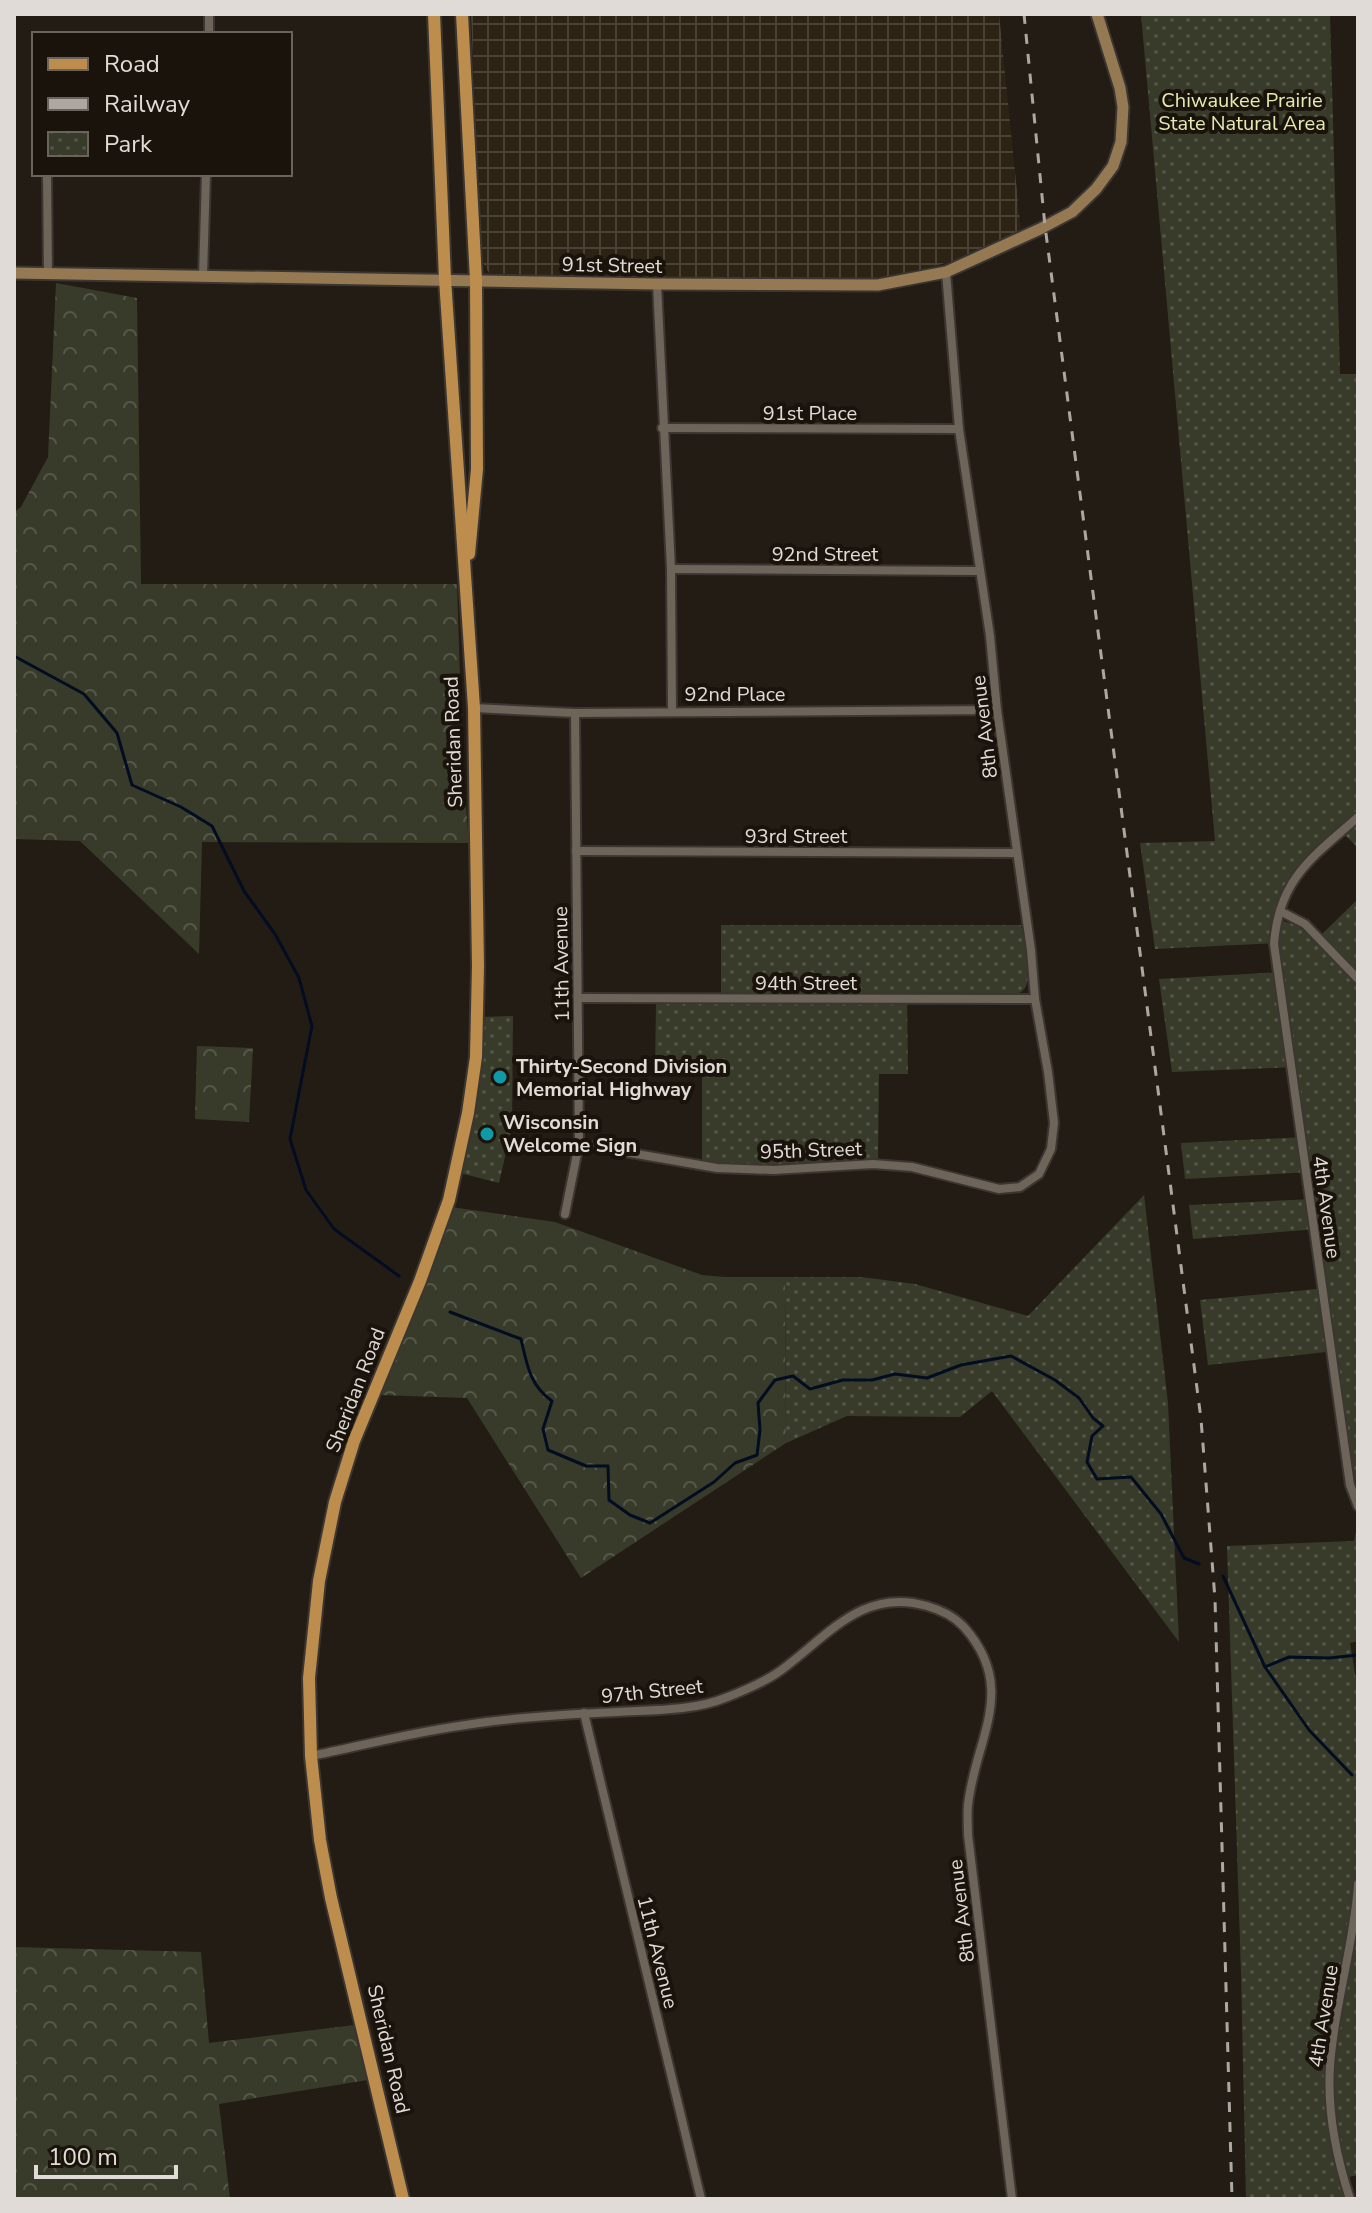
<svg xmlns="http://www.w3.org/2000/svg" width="1372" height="2213" viewBox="0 0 1372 2213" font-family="'Nunito Sans',sans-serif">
<defs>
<pattern id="industrial-grid" width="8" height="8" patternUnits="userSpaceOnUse" patternTransform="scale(2)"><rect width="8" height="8" fill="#2c2314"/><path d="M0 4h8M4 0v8" fill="none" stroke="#4a4235"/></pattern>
<pattern id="forest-crowns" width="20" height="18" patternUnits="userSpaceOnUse" patternTransform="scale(2)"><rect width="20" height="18" fill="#393b2a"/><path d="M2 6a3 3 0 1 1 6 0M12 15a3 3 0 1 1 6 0" fill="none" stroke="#555748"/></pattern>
<pattern id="park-dots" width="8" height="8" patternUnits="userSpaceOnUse" patternTransform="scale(2)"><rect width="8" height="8" fill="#393b2a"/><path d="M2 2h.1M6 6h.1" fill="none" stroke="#555748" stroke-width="1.8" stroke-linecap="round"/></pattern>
</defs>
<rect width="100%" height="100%" fill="#231c14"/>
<polygon fill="url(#industrial-grid)" points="471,14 999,14 1021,231 956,260 906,274 876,278 648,281 489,273 483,263 481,247"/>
<g fill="url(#forest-crowns)">
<polygon points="56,283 137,298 141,584 457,584 463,771 469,843 202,842 199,954 80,841 14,839 14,512 21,507 48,457"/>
<polygon points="197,1046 253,1048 249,1122 195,1119"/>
<polygon points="451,1207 555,1222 702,1275 724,1277 785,1277 786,1443 581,1578 467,1398 379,1395 432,1270"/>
<polygon points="14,1947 201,1952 209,2043 354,2025 368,2080 219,2104 230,2199 14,2199"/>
</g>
<g fill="url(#park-dots)">
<path d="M1141 14H1330L1340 374H1358V848L1340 830C1300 863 1291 869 1273 918L1303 927 1317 939 1358 899V1497L1335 1351 1208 1365 1200 1300 1327 1288 1318 1229 1193 1239 1189 1205 1314 1199 1310 1172 1185 1179 1181 1143 1305 1137 1295 1067 1172 1072 1159 979 1281 972 1278 943 1155 949 1140 843 1215 841Z"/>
<path d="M721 925H1021C1024 939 1033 976 1025 988 1021 994 1014 995 1008 996H907L908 1074H879L878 1161 760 1166 702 1162V1072H655L656 1003H721Z"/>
<polygon points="513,1016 512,1126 499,1183 460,1173 483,1017"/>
<polygon points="1144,1195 1168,1403 1179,1642 992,1391 960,1417 847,1416 786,1443 785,1277 861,1277 915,1284 1028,1316"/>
<polygon points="1358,1523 1358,1641 1350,1643 1358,1692 1358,2175 1339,2179 1346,2199 1246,2199 1241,1972 1227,1546 1354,1541"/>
</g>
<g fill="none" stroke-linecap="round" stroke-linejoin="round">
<g stroke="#030d21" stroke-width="3">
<polyline points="14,656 84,694 117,733 132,785 181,807 212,826 244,891 275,934 299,978 312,1026 290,1139 306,1190 334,1229 399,1276"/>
<path d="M450 1312 521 1339C527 1365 530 1386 552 1401L543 1429 548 1450 586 1466H608L609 1500 630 1515 650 1523 714 1482 735 1463 757 1455 760 1430 758 1403 775 1380 793 1376 810 1389 843 1380H872L895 1374 927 1378 961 1365 1011 1356 1055 1380 1079 1398 1093 1418 1103 1426 1092 1436 1087 1462 1097 1479 1131 1477 1161 1514 1184 1558 1199 1564"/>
<polyline points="1223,1576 1265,1667 1309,1730 1352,1775"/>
<polyline points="1265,1667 1289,1657 1329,1658 1358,1655"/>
</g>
<g stroke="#3b3631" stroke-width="12">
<g id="street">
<polyline points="209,34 209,14"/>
<polyline points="47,174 48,274"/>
<polyline points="203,276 206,174"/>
<polyline points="657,284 671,569 672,711"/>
<polyline points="662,428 959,429"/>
<polyline points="671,569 978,571"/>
<polyline points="474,708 575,713 997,710"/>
<path d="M1358 817C1313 857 1279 878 1274 944L1350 1485 1358 1506"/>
<polyline points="576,851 1016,853"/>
<polyline points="1280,911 1305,924 1358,979"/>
<polyline points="578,998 1035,999"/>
<polyline points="579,1144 717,1168 774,1170 873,1164 912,1167 999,1189 1020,1187 1039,1174 1051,1149 1054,1123 1048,1072 1035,999 1031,950 997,710 990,636 959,429 946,272"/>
<polyline points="565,1214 579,1144 575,713"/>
<polyline points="584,1713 701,2199"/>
<path d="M311 1756C365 1745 418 1731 472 1724 520 1717 569 1714 617 1712 652 1710 693 1711 725 1698 743 1691 765 1682 780 1671 827 1637 862 1587 927 1606 941 1610 954 1616 964 1627 1019 1689 975 1739 968 1805 967 1815 968 1826 968 1835L1012 2199"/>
<path d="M1350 2199C1336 2156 1327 2112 1330 2066 1334 2005 1354 1946 1358 1884"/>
</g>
</g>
<g stroke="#3b3631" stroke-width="15">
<polyline id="secondary" points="14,273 657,284 878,285 946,272 1040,229 1072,212 1096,189 1113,166 1121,142 1123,107 1120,88 1097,14"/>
</g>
<g stroke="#3b3631" stroke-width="16">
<g id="primary">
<polyline points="462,14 476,280 477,469 469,554"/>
<polyline points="403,2199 331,1898 320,1840 311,1756 309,1678 319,1581 335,1502 354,1441 420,1281 449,1200 468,1113 476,1057 478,966 474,708 445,279 434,14"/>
</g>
</g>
<use href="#street" stroke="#6d645a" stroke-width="8"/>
<use href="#secondary" stroke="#957953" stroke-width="11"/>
<use href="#primary" stroke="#bc8d4c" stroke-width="12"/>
<polyline stroke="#aca7a1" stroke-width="3" stroke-dasharray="10 10" stroke-linecap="butt" points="1024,14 1045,226 1201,1419 1215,1599 1232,2199"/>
</g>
<g fill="#0f9aa8" stroke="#1a130b" stroke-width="3">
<circle cx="500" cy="1077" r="8"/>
<circle cx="487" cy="1134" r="8"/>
</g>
<g text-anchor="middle" stroke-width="8" stroke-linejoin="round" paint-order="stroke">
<g font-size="20" fill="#e3ebb0" stroke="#1a130b">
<text x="1242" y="107">Chiwaukee Prairie<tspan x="1242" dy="23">State Natural Area</tspan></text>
</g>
<g font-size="20" fill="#e0dbd6" stroke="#1a130b">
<text transform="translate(612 265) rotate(1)" y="7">91st Street</text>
<text x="810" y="420">91st Place</text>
<text x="825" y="561">92nd Street</text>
<text x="735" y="701">92nd Place</text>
<text transform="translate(984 727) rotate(-97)" y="7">8th Avenue</text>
<text transform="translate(453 742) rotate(-92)" y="7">Sheridan Road</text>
<text x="796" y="843">93rd Street</text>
<text transform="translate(561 964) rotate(-91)" y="7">11th Avenue</text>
<text x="806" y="990">94th Street</text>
<text transform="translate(811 1150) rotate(-2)" y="7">95th Street</text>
<text transform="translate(1327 1207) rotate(82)" y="7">4th Avenue</text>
<text transform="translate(355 1390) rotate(-69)" y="7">Sheridan Road</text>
<text transform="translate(652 1691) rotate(-6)" y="7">97th Street</text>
<text transform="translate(961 1911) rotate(-97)" y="7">8th Avenue</text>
<text transform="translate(658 1952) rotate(76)" y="7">11th Avenue</text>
<text transform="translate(1323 2016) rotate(-81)" y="7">4th Avenue</text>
<text transform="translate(389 2049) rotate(77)" y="7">Sheridan Road</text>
</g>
<g font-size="20" font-weight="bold" fill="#e0dbd6" stroke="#1a130b" text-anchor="start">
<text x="516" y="1073">Thirty-Second Division<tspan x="516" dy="23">Memorial Highway</tspan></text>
<text x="503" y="1129">Wisconsin<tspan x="503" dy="23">Welcome Sign</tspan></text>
</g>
</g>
<rect width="1372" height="2213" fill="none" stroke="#e0dbd6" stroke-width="32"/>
<rect x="32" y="32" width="260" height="144" fill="#1a130b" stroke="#69635c" stroke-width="2"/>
<rect x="48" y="58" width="40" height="12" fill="#bc8d4c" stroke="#69635c" stroke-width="2"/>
<text x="104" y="72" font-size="24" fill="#e0dbd6">Road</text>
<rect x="48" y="98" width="40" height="12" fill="#aca7a1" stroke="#69635c" stroke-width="2"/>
<text x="104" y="112" font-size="24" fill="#e0dbd6">Railway</text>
<rect x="48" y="132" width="40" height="24" fill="url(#park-dots)" stroke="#69635c" stroke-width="2"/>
<text x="104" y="152" font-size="24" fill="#e0dbd6">Park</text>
<path d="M36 2165v12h140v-12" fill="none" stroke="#e0dbd6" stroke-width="4"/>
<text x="48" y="2165" font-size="24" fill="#e0dbd6" stroke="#1a130b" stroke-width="6" paint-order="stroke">100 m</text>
</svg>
